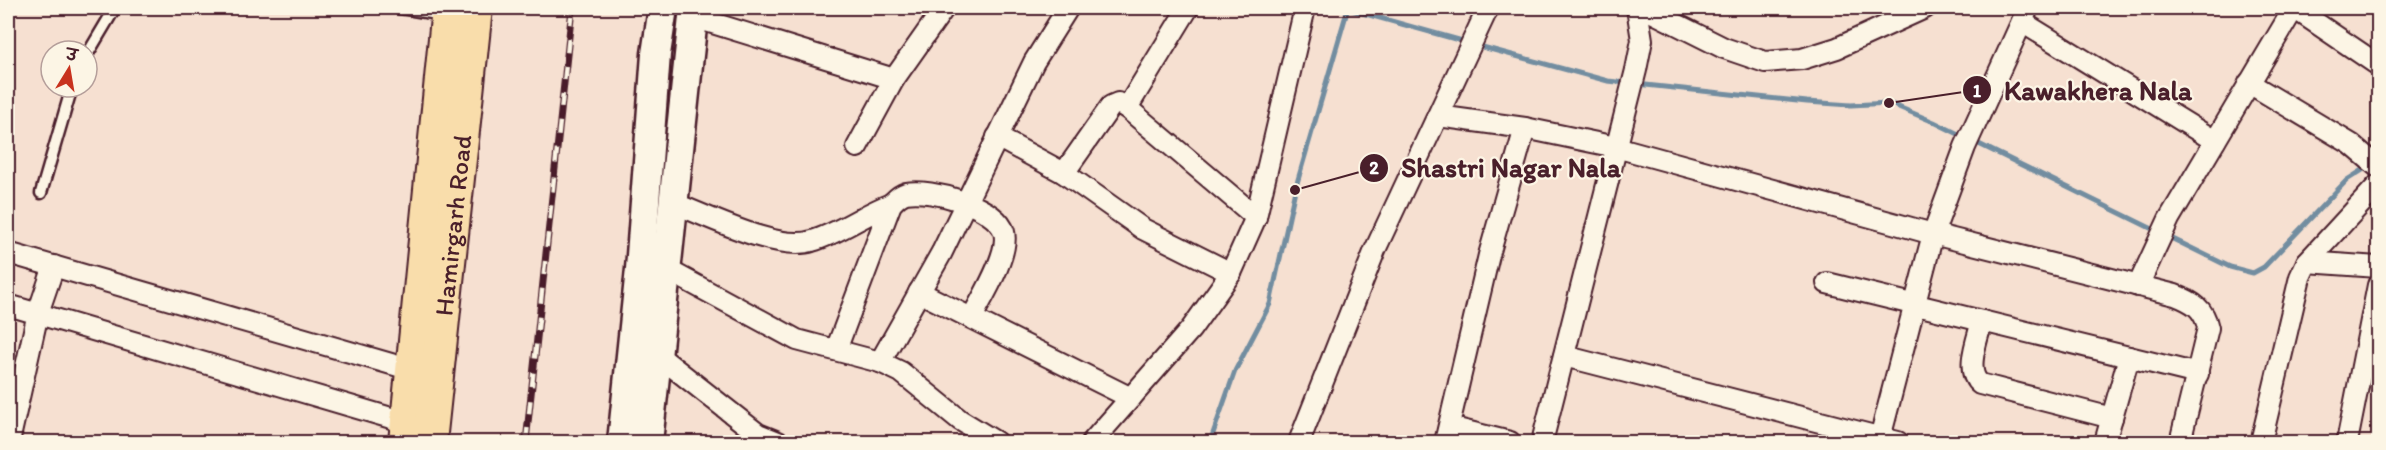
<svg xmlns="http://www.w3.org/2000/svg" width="2386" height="450" viewBox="0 0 2386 450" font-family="Itim,'Playpen Sans Deva',sans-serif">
<rect width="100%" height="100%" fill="#f6e0d1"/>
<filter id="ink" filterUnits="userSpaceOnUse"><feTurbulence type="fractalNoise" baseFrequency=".0167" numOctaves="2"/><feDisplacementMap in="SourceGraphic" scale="12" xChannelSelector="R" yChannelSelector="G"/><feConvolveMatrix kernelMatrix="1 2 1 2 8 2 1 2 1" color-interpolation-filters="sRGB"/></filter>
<g filter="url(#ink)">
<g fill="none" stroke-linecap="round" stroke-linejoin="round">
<g stroke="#728da0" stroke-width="5">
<polyline points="1348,9 1466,42"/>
<polyline points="1475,45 1608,81 1807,102 1851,105 1889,103 1934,122 2230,267 2253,273 2264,267 2347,180 2369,166"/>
<polyline points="1210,442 1235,371 1270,304 1295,190 1348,8"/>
</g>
<g stroke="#4a1f2b" stroke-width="15">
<g id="lane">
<polyline points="400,8 444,15"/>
<polyline points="87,55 115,8"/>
<polyline points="41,193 72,87"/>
</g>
</g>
<g stroke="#4a1f2b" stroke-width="24">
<g id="street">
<polyline points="1188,8 1127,108 1256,217"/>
<polyline points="1644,8 1724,48 1765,62 1802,59 1837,48 1925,8"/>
<polyline points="2294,8 2378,65"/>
<polyline points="693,17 894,79"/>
<polyline points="2022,22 2215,141"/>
<polyline points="2249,83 2351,144 2378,167"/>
<path d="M1438 116 1525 128 1616 147 1933 234 2175 295C2193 302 2204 308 2208 328L2180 442"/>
<polyline points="997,137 1064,173 1143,229 1231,273"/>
<polyline points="857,147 894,79 944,8"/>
<polyline points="1064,173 1111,106 1118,103 1127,108"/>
<path d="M673 203C708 216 778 252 812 241 840 233 864 214 891 204"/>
<polyline points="8,253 412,370"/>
<polyline points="2307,262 2378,267"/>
<polyline points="666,269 797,340 880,362 901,372 960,420 996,442"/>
<polyline points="1827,283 2198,374"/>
<polyline points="2138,286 2169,219 2294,8"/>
<polyline points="919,292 1131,398"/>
<polyline points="8,305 408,423"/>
<path d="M1982 321C1978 338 1964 371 1980 384L2112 418"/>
<polyline points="650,349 758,434 778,442"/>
<path d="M836 350 891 204C896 199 899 195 906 193 930 188 996 206 1004 232 1010 253 982 298 972 317"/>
<polyline points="1564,356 1898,442"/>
<polyline points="880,362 942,252 1034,62 1068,8"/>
<polyline points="1449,427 1510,442"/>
<polyline points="9,442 38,313 54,266"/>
<polyline points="1092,442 1191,329 1231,273 1256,217 1305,8"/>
<polyline points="1299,442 1375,250 1488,8"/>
<polyline points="1445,442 1489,255 1525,128"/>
<polyline points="1542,442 1636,70 1642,40 1637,8"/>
<polyline points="1879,442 1933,234 1965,147 2028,8"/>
<polyline points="2105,442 2129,357"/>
<polyline points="2261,442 2300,277 2307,262 2378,185"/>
<polyline points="2347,442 2378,285"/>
</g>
</g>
<g stroke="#4a1f2b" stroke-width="33">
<g id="secondary">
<polyline points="622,442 640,269 656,54 663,8"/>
<polyline points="648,442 694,8"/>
</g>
</g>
<g stroke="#4a1f2b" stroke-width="36">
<g id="primary">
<polyline points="405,442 448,8"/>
<path id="s1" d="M430 442 476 8"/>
</g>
</g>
<use href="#lane" stroke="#fcf5e5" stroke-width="10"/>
<use href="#street" stroke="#fcf5e5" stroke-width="20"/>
<use href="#secondary" stroke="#fcf5e5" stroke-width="28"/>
<use href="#primary" stroke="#f9ddab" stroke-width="32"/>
<g stroke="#4a1f2b" stroke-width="7">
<polyline id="rail" points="526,442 572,8"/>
</g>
<use href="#rail" stroke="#fcf5e5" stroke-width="4.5" stroke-dasharray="14" stroke-linecap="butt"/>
</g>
</g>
<g text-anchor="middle" stroke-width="4.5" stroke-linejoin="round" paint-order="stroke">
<g font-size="26" fill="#4a1f2b" stroke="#fcf5e5">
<text dy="9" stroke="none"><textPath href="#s1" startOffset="218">Hamirgarh Road</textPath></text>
</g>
</g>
<path fill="none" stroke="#4a1f2b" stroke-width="2" d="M1889 103L1977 90M1295 190L1374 168"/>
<g fill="#4a1f2b" stroke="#fcf5e5" stroke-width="2">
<circle cx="1889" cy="103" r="6"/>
<circle cx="1295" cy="190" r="6"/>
<circle cx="1977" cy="90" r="15"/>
<circle cx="1374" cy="168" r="15"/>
</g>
<g font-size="18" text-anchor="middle" font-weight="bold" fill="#fff">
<text x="1977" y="97">1</text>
<text x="1374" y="174">2</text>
</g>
<g font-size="27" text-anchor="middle" font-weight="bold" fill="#4a1f2b" stroke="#fcf5e5" stroke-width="4.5" stroke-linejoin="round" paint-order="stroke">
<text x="2098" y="100">Kawakhera Nala</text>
<text x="1511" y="177">Shastri Nagar Nala</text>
</g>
<rect width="2386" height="450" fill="none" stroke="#fcf5e5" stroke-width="30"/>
<rect x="15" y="15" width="2356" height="420" fill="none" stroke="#4a1f2b" stroke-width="2" filter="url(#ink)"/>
<g transform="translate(69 69) rotate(11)"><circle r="28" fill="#fcf5e5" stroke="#b59f9b" stroke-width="1.5"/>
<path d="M0-4.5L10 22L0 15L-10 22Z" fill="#c8321e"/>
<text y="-9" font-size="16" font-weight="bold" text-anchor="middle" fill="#4a1f2b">उ</text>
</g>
</svg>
